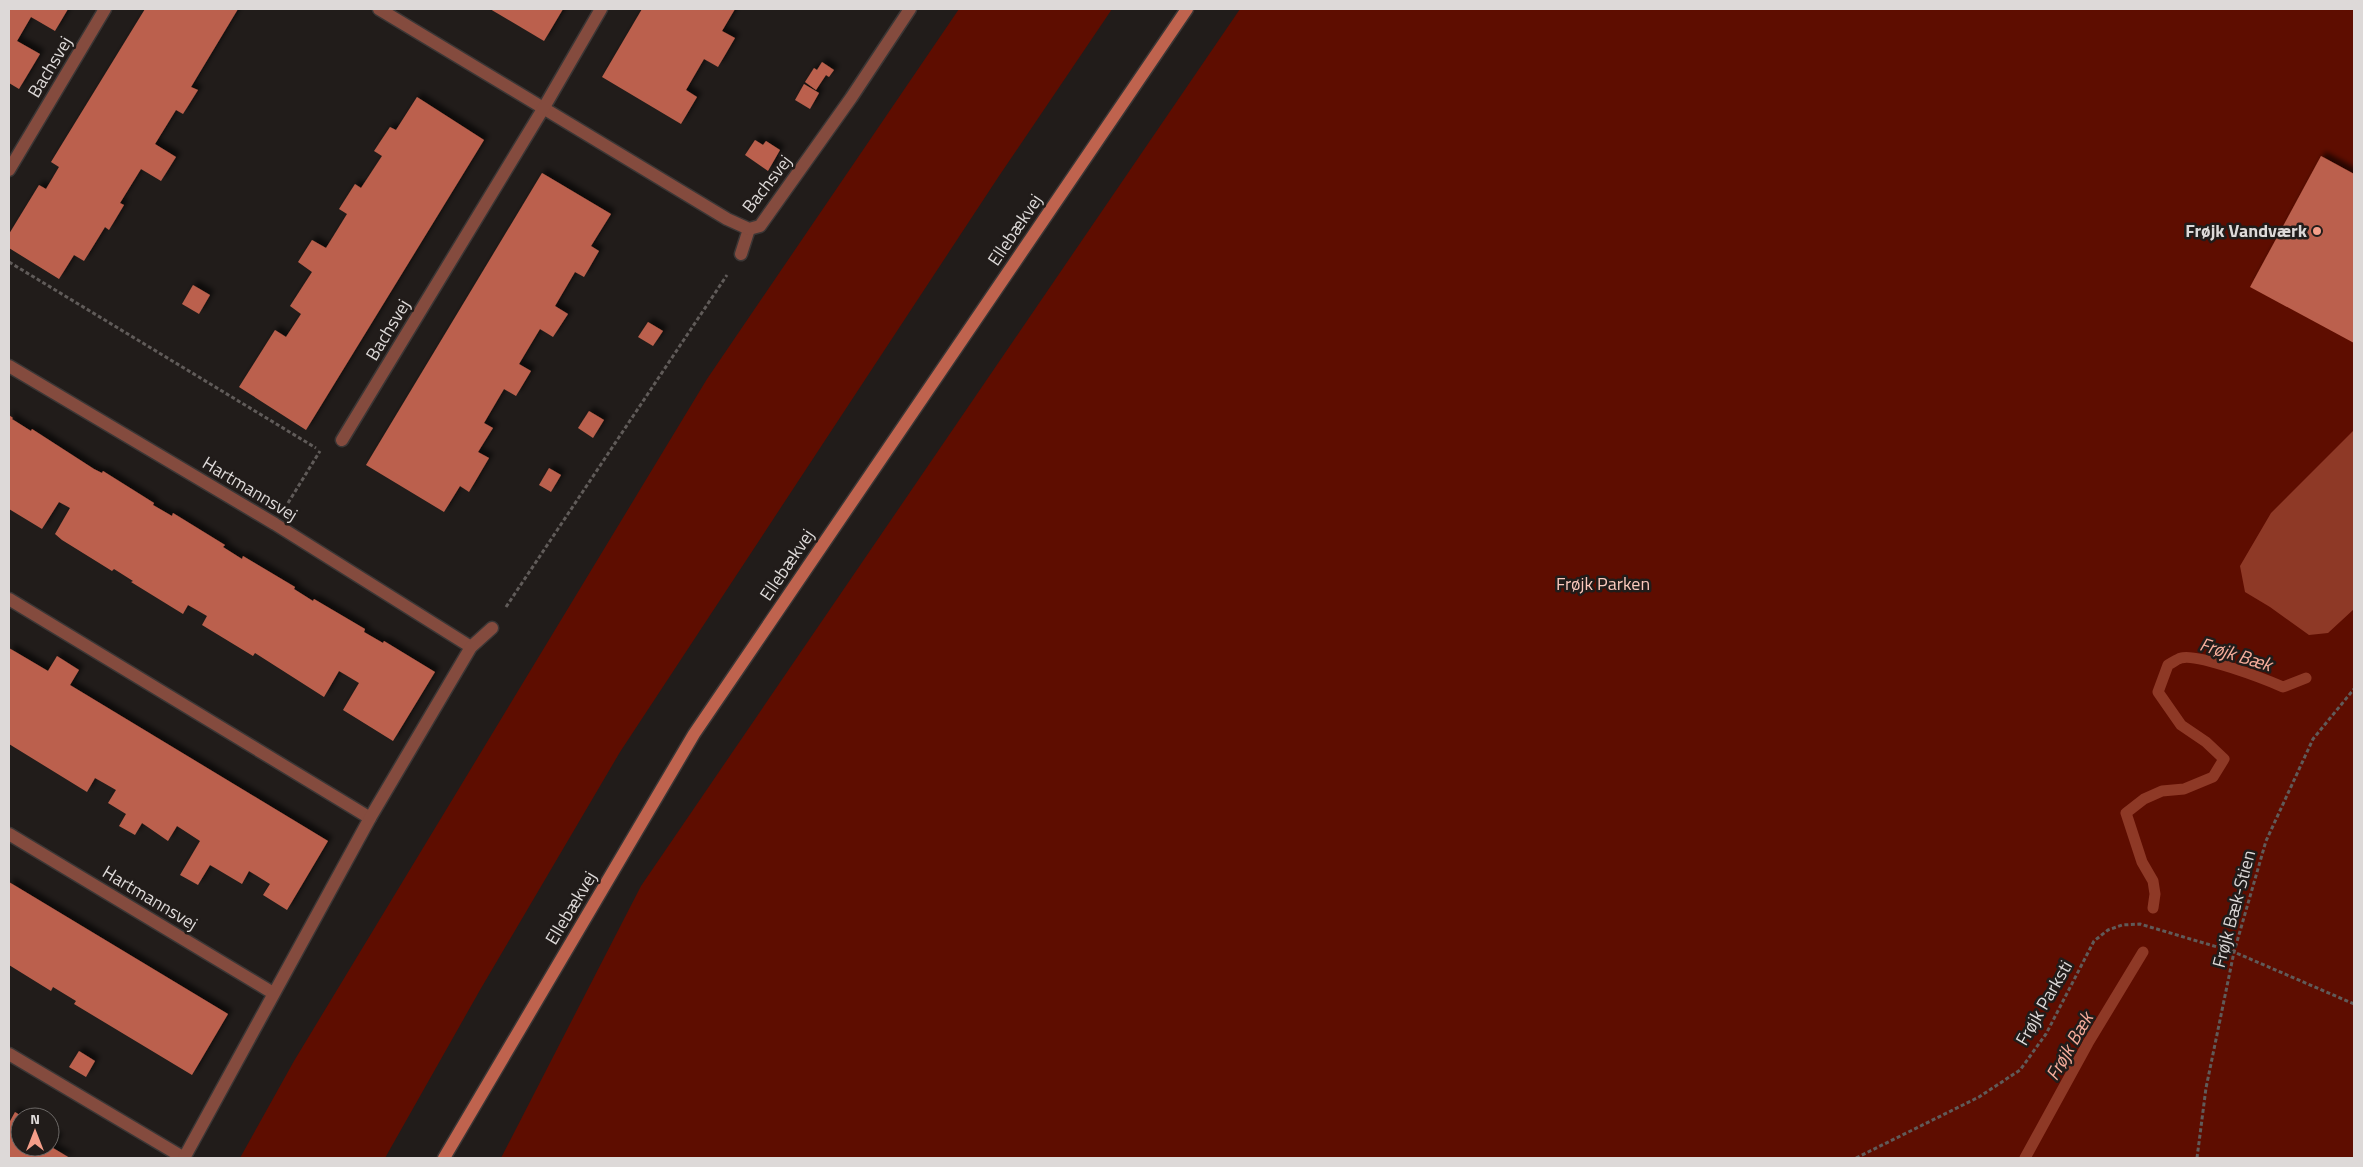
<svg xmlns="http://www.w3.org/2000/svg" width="2363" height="1167" viewBox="0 0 2363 1167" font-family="'Titillium Web',sans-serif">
<defs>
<filter id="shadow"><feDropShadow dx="4.5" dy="-4.5" stdDeviation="2.5" flood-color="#0009"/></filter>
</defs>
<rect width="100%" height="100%" fill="#211c1a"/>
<g fill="#5e0d00">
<polygon points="959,9 1112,9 999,176 620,752 480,990 385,1158 240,1158 294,1061 707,379"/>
<polygon points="1240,9 2354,9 2354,1158 501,1158 641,886"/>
</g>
<polygon fill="#8e3926" points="2354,430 2354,609 2328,633 2309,635 2270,607 2245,592 2240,566 2271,513"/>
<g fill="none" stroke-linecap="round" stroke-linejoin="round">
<g stroke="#8e3926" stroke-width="11">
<path d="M2153 908 2155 894 2153 881 2142 862 2126 813 2144 799 2162 791 2184 789 2213 777 2224 759 2206 742 2181 725 2158 692 2168 665C2172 663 2177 659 2181 658 2197 653 2265 679 2283 687L2306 678"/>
<polyline points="2025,1158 2088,1043 2143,952"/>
</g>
</g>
<g fill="#bb614d" filter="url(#shadow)">
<polygon points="9,9 68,9 55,31 31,17 17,41 40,54 19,89 9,83"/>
<polygon points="145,9 238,9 191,87 198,90 183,114 176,110 155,144 176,157 161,181 141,169 120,203 124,205 109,230 105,227 84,261 74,255 59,279 9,248 9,234 39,185 46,189 59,167 51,162"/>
<polygon points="490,9 563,9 544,41"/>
<polygon points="642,9 735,9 722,31 735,38 718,67 704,59 686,90 697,97 681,124 602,77"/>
<polygon points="822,62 834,70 829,77 826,75 816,90 805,82 814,68 817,70"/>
<polygon points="804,84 819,93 810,109 795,100"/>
<polygon points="417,97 484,140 306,430 239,387 275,330 286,337 301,314 290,306 312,272 298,262 312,240 326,248 347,214 339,209 355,184 361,188 382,156 374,151 390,127 396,130"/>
<polygon points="755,140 763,145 766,141 780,150 768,171 745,155"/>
<polygon points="2321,156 2354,174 2354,343 2250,287"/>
<polygon points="542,173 611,214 591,246 599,251 584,277 575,272 555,306 568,314 553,337 540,329 519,364 531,371 516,396 504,389 484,423 493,428 478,452 489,458 469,492 460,486 444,512 366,465"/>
<polygon points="193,285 210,295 199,314 182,304"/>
<polygon points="648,322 663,331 653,346 638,337"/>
<polygon points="589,411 604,420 593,438 578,428"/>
<polygon points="9,415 13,418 12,419 31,431 32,429 94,469 102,473 103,471 154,503 153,505 172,516 173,513 225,545 223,547 242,559 243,556 295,587 294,589 313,601 314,599 365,629 364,632 383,643 384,641 435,672 393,741 343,710 359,683 339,671 324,697 255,653 253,656 202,625 207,616 188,605 183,614 131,582 133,581 114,569 112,571 62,540 55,534 70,508 59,502 42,529 9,509"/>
<polygon points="549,468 561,475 551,492 539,485"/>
<polygon points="9,648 48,671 57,656 79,670 70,685 328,841 287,910 263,895 270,884 249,871 242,884 210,865 198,885 180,875 200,841 177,826 168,841 142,823 135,835 119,826 126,814 108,803 116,790 95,778 87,792 9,744"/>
<polygon points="9,882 228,1014 192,1075 74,1004 76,1001 53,987 51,991 9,965"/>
<polygon points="79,1051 95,1061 86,1077 69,1067"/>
<polygon points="15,1112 23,1117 20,1117 20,1147 50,1147 50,1133 58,1138 53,1148 70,1158 9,1158 9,1123"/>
</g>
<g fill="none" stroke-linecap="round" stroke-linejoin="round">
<g stroke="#3b3635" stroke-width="15">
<polyline id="lane" points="741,254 749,229"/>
</g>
<g stroke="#3b3635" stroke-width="15">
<g id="street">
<polyline points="379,9 727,219 749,229 760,226 851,98 910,9"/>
<polyline points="9,170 105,9"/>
<polyline points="9,366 275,524 471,647"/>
<polyline points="342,440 543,109 601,9"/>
<polyline points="9,599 370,818"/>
<polyline points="9,834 273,993"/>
<polyline points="9,1054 184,1158"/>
<polyline points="184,1158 370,818 471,647 492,628"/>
</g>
</g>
<g stroke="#3b3635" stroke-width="15">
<polyline id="secondary" points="444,1158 694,734 1187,9"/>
</g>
<g stroke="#605b59" stroke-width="3" stroke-dasharray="4 2.5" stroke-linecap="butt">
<polyline points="9,262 316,448"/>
<polyline points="288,503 320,451"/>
<polyline points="506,607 727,275"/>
<polyline points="1856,1158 1979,1097 2020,1070 2046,1034 2094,941 2108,930 2122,925 2140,924 2234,952 2354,1004"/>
<polyline points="2197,1158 2206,1088 2234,952 2266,841 2313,739 2354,689"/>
</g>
<use href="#lane" stroke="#844b3e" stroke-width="12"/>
<use href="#street" stroke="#844b3e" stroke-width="12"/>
<use href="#secondary" stroke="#bf634e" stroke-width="12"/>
</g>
<circle fill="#f49e89" stroke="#211c1a" stroke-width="2" cx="2317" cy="231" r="5"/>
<g text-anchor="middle" stroke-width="5" stroke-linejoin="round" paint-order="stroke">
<g font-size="18" fill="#ddd9d8" stroke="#211c1a">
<text transform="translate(50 67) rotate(-59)" y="6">Bachsvej</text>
<text transform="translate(767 184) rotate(-52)" y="6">Bachsvej</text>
<text transform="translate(1015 230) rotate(-56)" y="6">Ellebækvej</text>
<text transform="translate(388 330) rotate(-59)" y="6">Bachsvej</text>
<text transform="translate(250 489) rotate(31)" y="6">Hartmannsvej</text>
<text transform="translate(787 565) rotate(-56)" y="6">Ellebækvej</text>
<text transform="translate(150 898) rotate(31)" y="6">Hartmannsvej</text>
<text transform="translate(571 908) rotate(-59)" y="6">Ellebækvej</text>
<text transform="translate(2234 909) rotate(-75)" y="6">Frøjk Bæk-Stien</text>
<text transform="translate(2044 1003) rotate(-60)" y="6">Frøjk Parksti</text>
</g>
<g font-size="18" font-weight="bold" fill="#ddd9d8" stroke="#211c1a" text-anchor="end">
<text x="2307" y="237">Frøjk Vandværk</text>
</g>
<g font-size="18" fill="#fbc9bd" stroke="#211c1a">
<text x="1603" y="590">Frøjk Parken</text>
</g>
<g font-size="19" font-style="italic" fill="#f7ae9c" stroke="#211c1a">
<text transform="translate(2236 654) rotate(17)" y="7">Frøjk Bæk</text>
<text transform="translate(2069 1046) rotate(-60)" y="7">Frøjk Bæk</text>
</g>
</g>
<rect width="2363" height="1167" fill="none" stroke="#ddd9d8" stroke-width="20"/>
<g transform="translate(35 1132)"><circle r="24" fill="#211c1a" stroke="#6c6866"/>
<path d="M0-4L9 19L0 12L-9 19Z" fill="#f49e89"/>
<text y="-8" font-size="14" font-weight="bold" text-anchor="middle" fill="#ddd9d8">N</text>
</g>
</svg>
